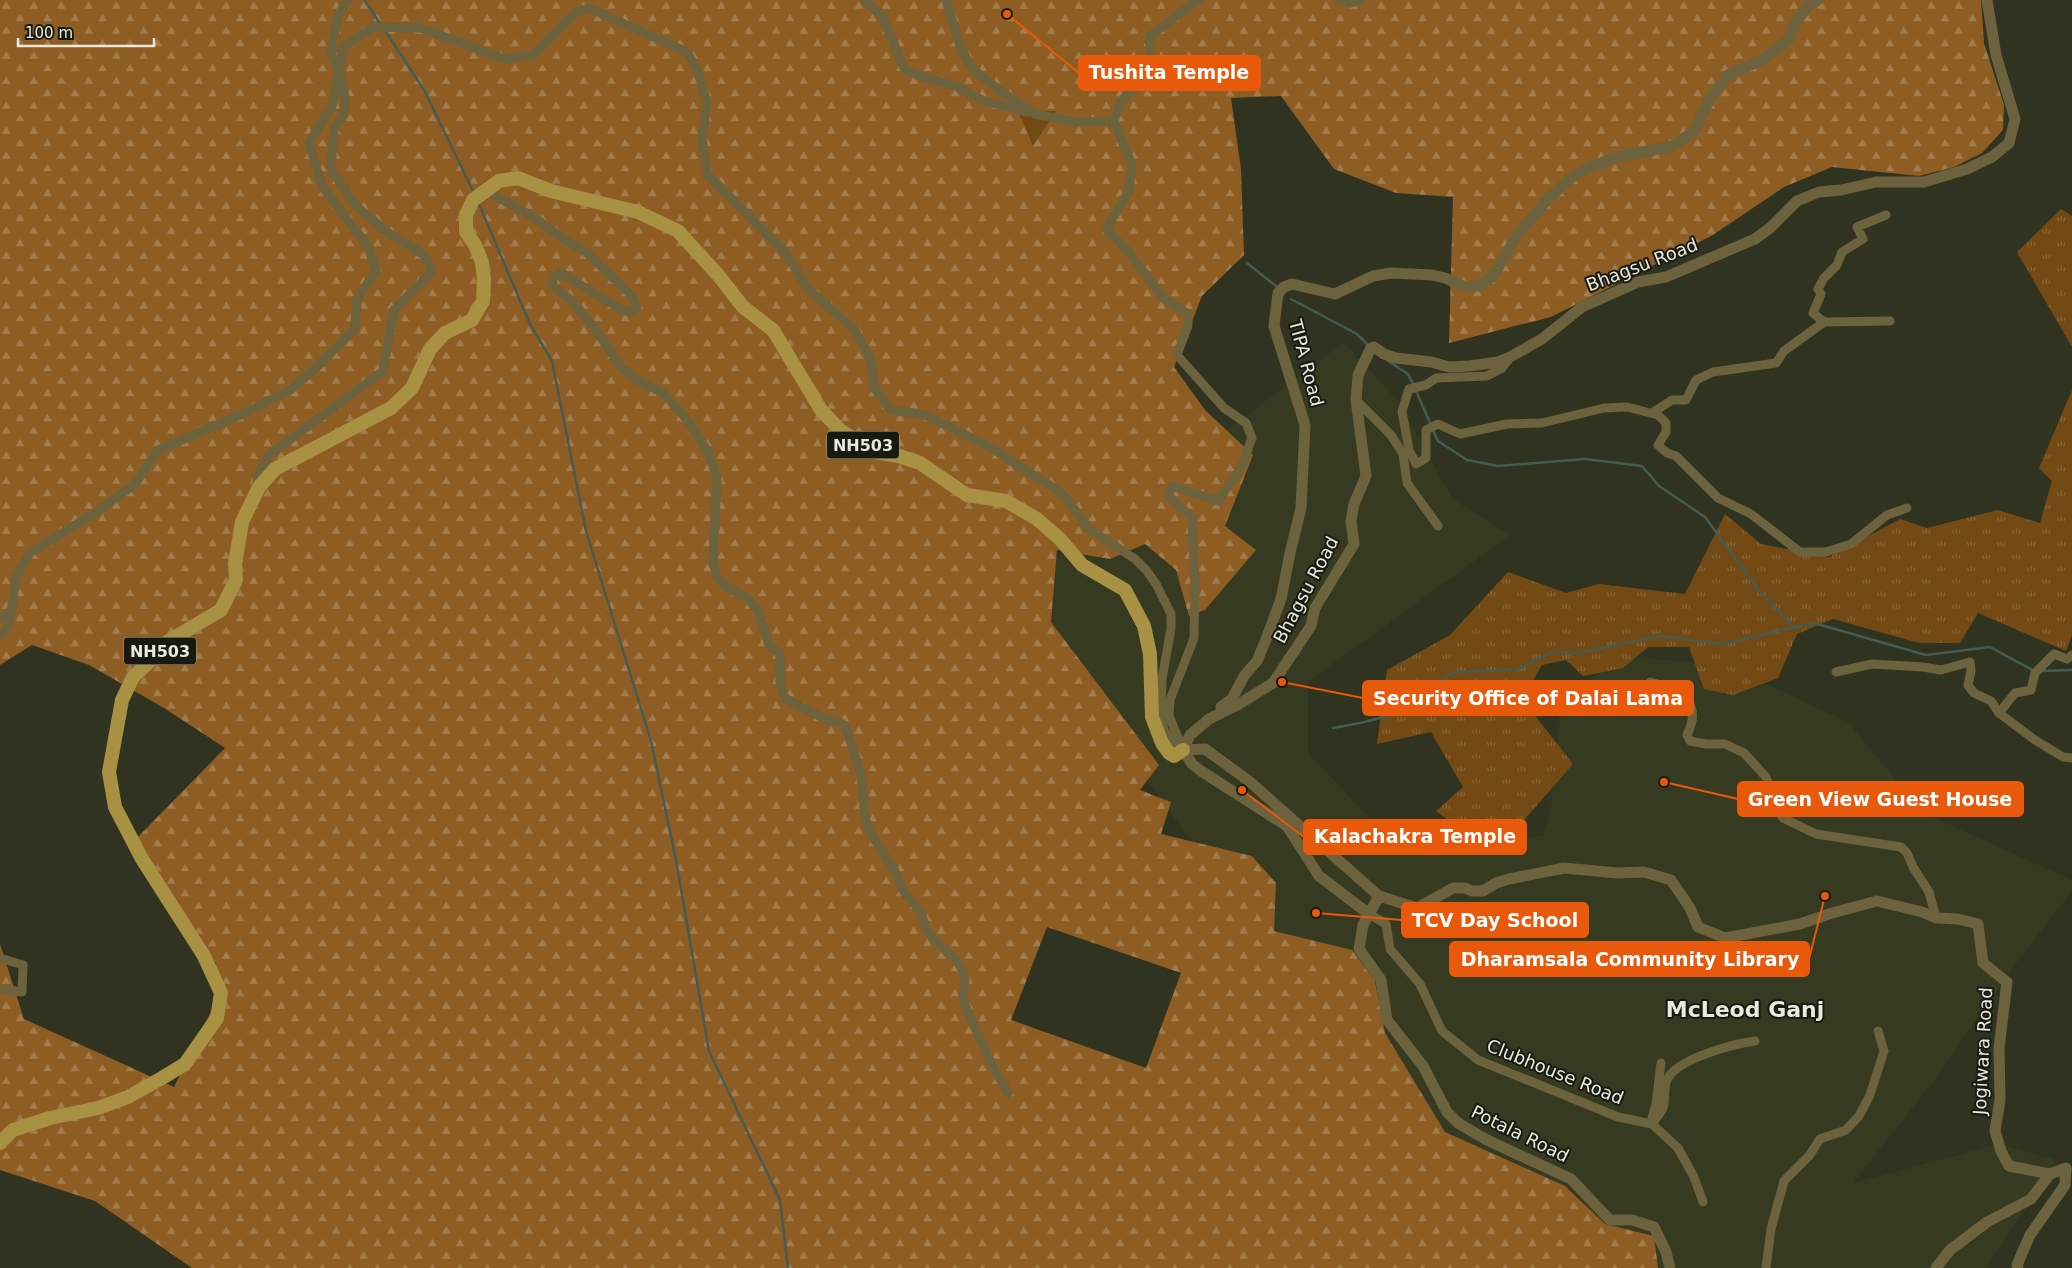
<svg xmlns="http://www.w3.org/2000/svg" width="2072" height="1268" viewBox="0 0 2072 1268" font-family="'DejaVu Sans',sans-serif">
<defs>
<pattern id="grass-tufts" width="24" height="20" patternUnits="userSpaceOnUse" patternTransform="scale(1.25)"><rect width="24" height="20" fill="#744a14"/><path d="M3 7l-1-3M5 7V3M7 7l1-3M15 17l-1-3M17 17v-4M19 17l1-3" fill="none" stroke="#886436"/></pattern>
<pattern id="forest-firs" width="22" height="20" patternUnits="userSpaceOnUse" patternTransform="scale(1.25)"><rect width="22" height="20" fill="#8d5d23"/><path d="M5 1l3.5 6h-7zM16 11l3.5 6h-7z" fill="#a27c4d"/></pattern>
</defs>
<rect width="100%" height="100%" fill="#2f3320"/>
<polygon fill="#353a20" points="1344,342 1396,399 1453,499 1510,535 1308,682 1308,753 1400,849 1543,836 1551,806 1560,705 1619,656 1725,665 1848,722 1924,813 2072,880 2072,891 2011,970 1933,1082 1853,1183 1999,1144 2056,1160 1991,1261 1989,1268 1558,1268 1372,1087 1009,593"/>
<g fill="url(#grass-tufts)">
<polygon points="2061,209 2072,216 2072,347 2017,252"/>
<polygon points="2072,390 2072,635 2066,651 1978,613 1960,643 1919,643 1833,619 1797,634 1778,678 1733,695 1704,689 1689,647 1648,647 1623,668 1583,676 1566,660 1542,665 1522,699 1573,764 1509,837 1482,845 1436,811 1463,787 1431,732 1377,744 1387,670 1450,635 1508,572 1566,593 1599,584 1685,594 1725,514 1761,544 1829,557 1900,519 1927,528 1998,510 2040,523 2052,481 2039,468"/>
</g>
<path fill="url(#forest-firs)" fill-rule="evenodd" d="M0 0H1981L1984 43 2004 105 2003 130 1982 153 1954 167 1919 176 1832 167 1784 187 1713 235 1551 317 1449 343 1453 197 1396 193 1334 169 1281 96 1231 98 1241 169 1244 255 1202 296 1174 367 1205 410 1253 455 1225 526 1256 550 1205 610 1189 616 1176 570 1145 544 1110 559 1057 550 1051 622 1159 765 1140 790 1171 802 1161 834 1252 856 1276 883 1274 931 1352 950 1375 981 1385 1033 1445 1132 1565 1186 1605 1224 1654 1236 1658 1268H192L95 1201 0 1170V944L24 1019 174 1087 215 1003 216 964 136 839 225 748 164 708 89 665 32 645 0 665ZM1047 927 1181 973 1146 1068 1011 1020Z"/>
<polygon fill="#744a14" points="1018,111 1056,111 1033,146"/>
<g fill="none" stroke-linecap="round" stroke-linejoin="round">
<g stroke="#455c50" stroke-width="2.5">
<polyline points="365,1 381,25"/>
<polyline points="384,29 424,90 474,193"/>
<polyline points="478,202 530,324 552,361 586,531 651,741 676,860 709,1051 780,1200 788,1268"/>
<polyline points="1247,263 1276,286"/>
<polyline points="1291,299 1357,334 1367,344"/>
<polyline points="1388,361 1408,374 1414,386"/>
<polyline points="1416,391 1431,425"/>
<polyline points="1433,430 1438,441 1467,460 1498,466 1585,459 1642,466 1659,486 1705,517 1759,591 1794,627"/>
<polyline points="2042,671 2072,670"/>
<polyline points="1333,728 1360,723 1388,716 1418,691 1454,672 1516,670 1552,652 1578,653 1659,636 1723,644 1814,623 1926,655 1990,647 2034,671"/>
</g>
<g stroke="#6d623e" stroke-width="9">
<polyline points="864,0 882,16 905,70 929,79 956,86 984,101 1027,112"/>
<polyline points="946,0 961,49 973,69 999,90 1035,114 1077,122 1114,121"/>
<polyline points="1340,0 1351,3 1361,0"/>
<polyline points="1114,121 1121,101 1152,72 1149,37 1196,1 1201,0"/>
<polyline points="486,191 535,218 565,240 586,252 631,295 637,306 633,312 622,310 561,273 554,277 552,283 554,287 570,299 593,326 620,366 637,380 663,393 678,409 690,424 708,452 717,478 713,561 717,577 725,586 747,598 758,610 769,645 780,654 780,681 784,698 827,720 841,723 846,729 861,773 865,818 873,837 894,870 904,892 921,912 926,928 934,940 955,959 962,969 965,980 963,993 965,1005 992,1065 1008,1093"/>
<polyline points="1824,322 1890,321"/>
<polyline points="1510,358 1502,368 1487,376 1436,378 1426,385 1409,389 1402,411 1409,450 1416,464 1426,458 1426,430 1438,424 1460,434 1507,424 1542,423 1604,408 1627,407 1658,415 1666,423 1666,432 1658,445 1667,453 1676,456 1718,498 1751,514 1800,552 1826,552 1851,544 1887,515 1907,508"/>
<polyline points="1356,400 1391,435 1403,454 1407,483 1438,526"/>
<polyline points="1652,413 1672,400 1686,400 1696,380 1713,372 1776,363 1784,351 1824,322 1813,313 1821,294 1818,289 1824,278 1837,265 1842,252 1863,239 1857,227 1886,215"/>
<polyline points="256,490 258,476 268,456 383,371 394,310 432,272 424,255 387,232 356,206 331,169 334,129 344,113 345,98 339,69 332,56 332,44 338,15 348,0"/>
<polyline points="0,618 11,611"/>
<polyline points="0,634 5,632 10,620 16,577 30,553 101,509 135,484 158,450 247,412 290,390 317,367 355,328 357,299 376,271 369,248 322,186 309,143 332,106 343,47 373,27 421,28 504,59 533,55 576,12 589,8 687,52 698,71 707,103 702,140 707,174 785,252 807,288 855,330 871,360 874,388 891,410 923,414 988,446 1063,494 1089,529 1135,559 1147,571 1156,584 1171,614 1171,629 1162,679 1161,715 1164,730 1177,751 1183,750 1169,716 1170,700 1194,638 1195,587 1192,517 1168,496 1172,486 1218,501 1241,468 1252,438 1246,423 1224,408 1177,355 1188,326 1188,314 1163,298 1128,251 1106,229 1129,191 1132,165 1114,121"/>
<polyline points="1836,672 1872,664 1923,667 1941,670 1970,662 1971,671 1968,685 1974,693 1991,701 1999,713 2035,740 2063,757 2072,758"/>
<path d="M1650 682C1679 689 1704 701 1687 735L1690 741 1706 744H1725L1744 753 1766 777 1779 812 1783 818 1816 834 1901 847 1907 853 1913 867 1929 892 1936 918"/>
<polyline points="1999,713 2015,693 2031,690 2035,673 2054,654 2067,659 2072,655"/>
<polyline points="1369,914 1386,924 1390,949 1420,984 1442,1031 1478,1060 1618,1117 1652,1124 1678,1148 1694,1177 1703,1202"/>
<polyline points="0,958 23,965 22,992 0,989"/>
<polyline points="1652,1118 1656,1104 1661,1063"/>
<path d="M1652 1124C1655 1119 1661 1113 1663 1108 1666 1099 1663 1089 1667 1080 1676 1059 1733 1044 1755 1041"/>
<polyline points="1766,1268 1771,1229 1784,1181 1809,1156 1820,1139 1846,1130 1859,1116 1870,1095 1884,1051 1878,1031"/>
</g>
<g stroke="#6d623e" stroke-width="11">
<polyline points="1221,707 1232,699 1244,676 1257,661 1267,637 1281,599 1290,553 1301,508 1305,425 1274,326 1278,293 1284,287 1292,284 1335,294 1373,276 1391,273 1432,275 1445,278 1463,286 1480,286 1493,276 1518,234 1548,199 1572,177 1592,166 1618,157 1673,146 1694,131 1711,97 1728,75 1764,59 1789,39 1796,22 1808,6 1818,0"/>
<polyline points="1183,750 1205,749 1249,781 1379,896 1417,908 1453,888 1465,888 1472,891 1483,891 1496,883 1509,879 1564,868 1617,873 1644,872 1671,880 1690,908 1698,927 1725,938 1800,924 1832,913 1877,901 1922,912 1936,918 1958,919 1978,924 1983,963 2007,982 1999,1048 2000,1100 1995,1131 2001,1151 2009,1166 2050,1174 2066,1168 2065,1185 2030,1235 2017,1265 2018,1268"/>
<polyline points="1183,750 1190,735 1209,719 1239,704 1273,683 1311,626 1315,608 1354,544 1351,521 1354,504 1366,476 1356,400 1358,375 1371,348 1374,347 1384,354 1396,358 1431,362 1449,367 1469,366 1498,362 1510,357 1542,339 1582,307 1638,282 1666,277 1755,239 1770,228 1797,201 1819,192 1841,190 1876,182 1924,182 1967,169 1992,157 2009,143 2015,119 1996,55 1987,0"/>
<polyline points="1183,750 1192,764 1201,771 1287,826 1319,876 1369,914"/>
<polyline points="1379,896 1363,925 1359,949 1381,980 1387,1020 1423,1066 1447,1112 1458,1123 1487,1140 1571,1179 1610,1220 1632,1220 1654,1227 1666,1252 1670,1268"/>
<polyline points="1936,1268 1950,1250 1987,1222 2031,1199 2050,1174"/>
</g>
<polyline stroke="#a89142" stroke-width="14" points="0,1143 13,1130 50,1118 98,1108 128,1097 162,1078 185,1064 217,1018 221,993 204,956 142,859 115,807 109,772 122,700 133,677 165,647 167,642 221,610 236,580 235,564 242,522 259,487 275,469 391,408 412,388 430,349 445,333 472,320 483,301 484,279 482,262 475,245 466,232 466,215 473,200 499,181 518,178 551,191 638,212 678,231 719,276 743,307 773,330 821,410 841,431 874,452 899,456 920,463 967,495 1006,501 1037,519 1060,539 1082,565 1125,590 1144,626 1150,654 1152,717 1162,743 1169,753 1174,756 1183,750"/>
</g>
<g text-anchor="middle" stroke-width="4" stroke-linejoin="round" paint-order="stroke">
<g fill="#181a11" stroke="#a9aca0" stroke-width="1">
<rect x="827" y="431.5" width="72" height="27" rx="4"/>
<rect x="124" y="637.5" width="72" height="27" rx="4"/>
</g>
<g font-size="16" font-weight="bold" fill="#e7eadd">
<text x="863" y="451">NH503</text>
<text x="160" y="657">NH503</text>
</g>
<g font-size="18" fill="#e7eadd" stroke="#181a11">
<text transform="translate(1642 265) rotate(-21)" y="6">Bhagsu Road</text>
<text transform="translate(1306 363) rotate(75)" y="6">TIPA Road</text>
<text transform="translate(1306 590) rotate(-62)" y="6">Bhagsu Road</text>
<text transform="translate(1983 1051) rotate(-87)" y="6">Jogiwara Road</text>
<text transform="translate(1555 1072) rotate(22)" y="6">Clubhouse Road</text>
<text transform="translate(1520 1134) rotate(26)" y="6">Potala Road</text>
</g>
<g font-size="22" font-weight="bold" fill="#e7eadd" stroke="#181a11">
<text x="1745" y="1017">McLeod Ganj</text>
</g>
</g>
<path fill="none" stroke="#e8590c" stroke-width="2" d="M1007 14L1079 73M1282 682L1363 698M1664 782L1738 799M1242 790L1304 837M1316 913L1402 920M1825 896L1809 959"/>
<g fill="#e8590c" stroke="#181a11" stroke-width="2">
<circle cx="1007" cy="14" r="5"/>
<circle cx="1282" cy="682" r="5"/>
<circle cx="1664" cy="782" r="5"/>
<circle cx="1242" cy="790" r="5"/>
<circle cx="1316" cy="913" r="5"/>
<circle cx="1825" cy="896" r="5"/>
</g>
<g fill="#e8590c" stroke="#e8590c" stroke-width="2">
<rect x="1079" y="56" width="181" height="34" rx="5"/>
<rect x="1363" y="681" width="330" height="34" rx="5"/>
<rect x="1738" y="782" width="285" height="34" rx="5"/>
<rect x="1304" y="820" width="222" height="34" rx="5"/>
<rect x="1402" y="903" width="186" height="34" rx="5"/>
<rect x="1450" y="942" width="359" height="34" rx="5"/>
</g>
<g font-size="19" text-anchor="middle" font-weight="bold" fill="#fff">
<text x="1169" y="79">Tushita Temple</text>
<text x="1528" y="705">Security Office of Dalai Lama</text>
<text x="1880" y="806">Green View Guest House</text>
<text x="1415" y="843">Kalachakra Temple</text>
<text x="1495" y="927">TCV Day School</text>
<text x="1630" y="966">Dharamsala Community Library</text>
</g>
<path d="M18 38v8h136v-8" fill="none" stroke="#e7eadd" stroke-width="2.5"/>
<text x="25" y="38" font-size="15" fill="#e7eadd" stroke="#181a11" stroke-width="4" paint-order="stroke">100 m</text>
</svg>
